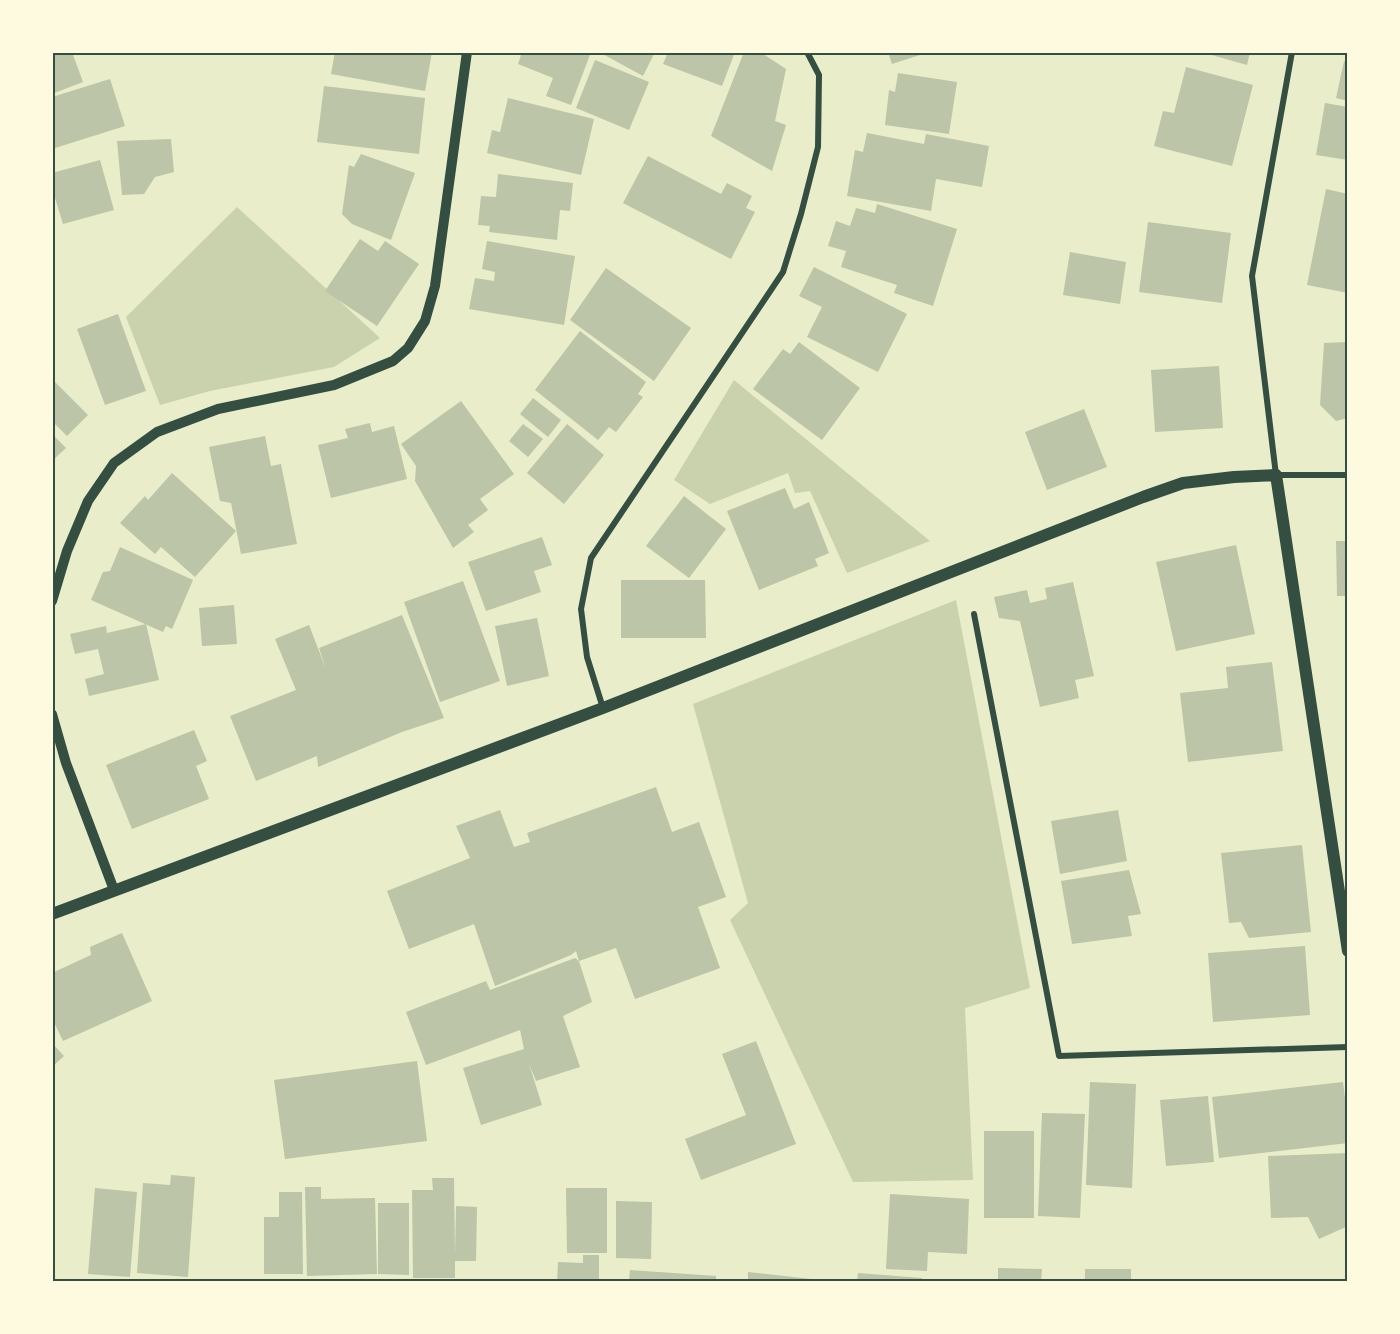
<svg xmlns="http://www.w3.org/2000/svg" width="1400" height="1334" viewBox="0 0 1400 1334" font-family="'Crimson Pro',serif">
<rect width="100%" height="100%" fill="#e9edc9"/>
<g fill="#cad2ad">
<polygon points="237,207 380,338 334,367 210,391 160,405 126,317"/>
<polygon points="734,380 930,541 847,573 810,491 795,493 788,473 710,504 674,480"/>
<polygon points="956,600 1030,988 965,1008 973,1180 853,1182 730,920 748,903 693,704"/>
</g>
<g fill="#bcc5a7">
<polygon points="52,52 72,52 83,82 52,94"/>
<polygon points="335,52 432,52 425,91 331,74"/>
<polygon points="522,52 591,52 571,105 546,96 553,78 518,64"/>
<polygon points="599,52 655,52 643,76"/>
<polygon points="668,52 735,52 722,86 663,64"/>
<polygon points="744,52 760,52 786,69 775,121 786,125 772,171 711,136"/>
<polygon points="888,52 926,52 926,53 892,64"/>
<polygon points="1201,52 1250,52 1247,65"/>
<polygon points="595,60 649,82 629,130 576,108"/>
<polygon points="1344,61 1348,61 1348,101 1336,98"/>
<polygon points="1186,67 1253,85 1232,166 1154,146 1163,111 1174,113"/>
<polygon points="898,73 957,82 949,134 885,125 889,90 895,92"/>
<polygon points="110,79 125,126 52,149 52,97"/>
<polygon points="324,86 425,98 419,154 317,142"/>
<polygon points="508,98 594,119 581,175 487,153 492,130 500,132"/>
<polygon points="1325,103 1348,107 1348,160 1316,155"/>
<polygon points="867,133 924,144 926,134 989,146 982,187 936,179 931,211 847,196 855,150 863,152"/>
<polygon points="171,139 174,172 155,177 144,194 122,195 117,141"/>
<polygon points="361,154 415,173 391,240 352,224 342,214 349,165 354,167"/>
<polygon points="648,156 721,194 727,183 752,196 746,208 755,212 731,259 623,203"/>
<polygon points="100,160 114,210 63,224 52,188 52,173"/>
<polygon points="498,174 573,183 570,211 560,210 557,240 489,232 490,226 478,225 481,196 496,197"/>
<polygon points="1326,189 1348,194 1348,293 1307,285"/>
<polygon points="877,204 957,229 933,306 894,293 897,285 841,267 846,251 828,246 836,221 850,226 856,208 875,213"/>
<polygon points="1148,222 1231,233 1222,303 1139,292"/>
<polygon points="360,239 378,251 385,241 419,264 377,326 325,291"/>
<polygon points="487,241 575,256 564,325 469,309 475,278 494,281 495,272 482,269"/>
<polygon points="1070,252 1126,262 1120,304 1063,295"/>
<polygon points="814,267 907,314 878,372 807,337 822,307 799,296"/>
<polygon points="606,268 691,328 654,381 570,320"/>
<polygon points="118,314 146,391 105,405 77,329"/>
<polygon points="580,331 646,382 638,394 643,397 616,432 609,427 598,440 535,390"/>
<polygon points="799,342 860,388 822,440 753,389 783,349 790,354"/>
<polygon points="1348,342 1348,418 1336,421 1320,405 1324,343"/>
<polygon points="1219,366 1223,428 1155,432 1151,370"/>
<polygon points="52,379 88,415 67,436 52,421"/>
<polygon points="533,398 561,420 548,437 520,414"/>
<polygon points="461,401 514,474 480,499 488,510 468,525 474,532 453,548 415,481 416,466 401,444"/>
<polygon points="1084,409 1107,467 1047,490 1025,432"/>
<polygon points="370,423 372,432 394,426 407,479 331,498 318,445 348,438 345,429"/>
<polygon points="523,424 543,439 528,457 509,441"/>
<polygon points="567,424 604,455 564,504 527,473"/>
<polygon points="52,434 66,448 52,461"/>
<polygon points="265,436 271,466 281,464 297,544 241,554 231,503 220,501 209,447"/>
<polygon points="172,473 236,531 195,577 161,547 155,554 120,523 145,496 148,500"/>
<polygon points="785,488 794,509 809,502 829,553 815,559 818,566 759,590 727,511"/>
<polygon points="684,496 726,529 689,578 646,546"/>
<polygon points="542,537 552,565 534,571 541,592 486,611 468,562"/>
<polygon points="1336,541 1348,541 1348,596 1337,596"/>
<polygon points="1236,545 1255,634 1176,651 1156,562"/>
<polygon points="120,547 193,580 172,629 166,626 163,632 91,600 103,572 110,571"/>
<polygon points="621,580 705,580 706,638 621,638"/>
<polygon points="463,581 500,681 440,702 404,602"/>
<polygon points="1073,582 1094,676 1075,680 1079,698 1040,707 1020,621 999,618 994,597 1027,590 1030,603 1047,599 1045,588"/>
<polygon points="234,605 237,644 202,646 199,608"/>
<polygon points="402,615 444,718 402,732 318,767 317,756 256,781 230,716 296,690 275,639 309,625 326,669 319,648"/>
<polygon points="537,618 549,676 507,686 495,626"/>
<polygon points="146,624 159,680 89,696 85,679 104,674 98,649 75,654 70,634 106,626 107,633"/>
<polygon points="1272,662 1283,751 1188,762 1180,693 1228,688 1226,667"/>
<polygon points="194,730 207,761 196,766 209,799 132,829 106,765"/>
<polygon points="656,787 672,832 699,822 726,897 698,907 720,968 635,999 616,948 579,961 592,1002 563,1016 580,1067 536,1081 529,1064 542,1105 481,1125 463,1068 524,1049 520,1030 426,1065 406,1012 486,981 490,990 575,958 579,961 576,951 571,955 495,986 474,924 409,949 387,891 470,858 456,826 500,810 514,847 530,842 527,833"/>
<polygon points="1118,810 1127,861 1060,874 1051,821"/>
<polygon points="1302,845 1311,932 1249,938 1241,922 1229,923 1221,853"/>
<polygon points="1129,870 1141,914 1128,916 1132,936 1072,944 1061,881"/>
<polygon points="122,933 152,1001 63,1041 52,1018 52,973 91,955 90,947"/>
<polygon points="1305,946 1310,1015 1213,1022 1208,953"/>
<polygon points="756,1041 796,1144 701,1180 685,1139 746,1115 722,1054"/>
<polygon points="52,1043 64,1056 52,1067"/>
<polygon points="417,1061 427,1141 285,1159 274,1080"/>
<polygon points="1090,1082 1136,1084 1132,1188 1086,1185"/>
<polygon points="1343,1082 1348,1122 1348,1143 1219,1158 1212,1097"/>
<polygon points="1208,1096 1214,1162 1166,1166 1160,1100"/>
<polygon points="1042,1113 1085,1114 1080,1218 1038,1216"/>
<rect x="984" y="1131" width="50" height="87"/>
<polygon points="1348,1153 1348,1226 1319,1239 1308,1217 1271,1218 1268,1156"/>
<polygon points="171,1175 195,1177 188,1277 137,1273 143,1183 170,1185"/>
<polygon points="432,1178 454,1178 455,1255 456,1206 477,1207 476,1261 455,1261 455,1278 413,1278 412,1190 433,1190"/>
<polygon points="305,1187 321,1187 321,1199 375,1198 377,1274 307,1276"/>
<polygon points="95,1188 137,1192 130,1277 88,1274"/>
<polygon points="566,1188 607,1188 607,1253 567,1253"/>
<polygon points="279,1192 302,1192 303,1274 264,1274 264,1217 279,1217"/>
<polygon points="890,1194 969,1199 967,1254 928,1252 927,1271 886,1269"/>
<polygon points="616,1201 652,1202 651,1259 616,1258"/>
<polygon points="378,1203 409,1203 409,1275 378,1274"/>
<polygon points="583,1255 599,1255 599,1282 557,1282 558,1262 583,1263"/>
<polygon points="998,1268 1042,1269 1041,1282 998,1282"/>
<rect x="1085" y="1269" width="46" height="13"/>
<polygon points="630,1270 716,1276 716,1282 629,1282"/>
<polygon points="748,1272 820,1280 820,1282 748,1282"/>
<polygon points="858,1273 922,1278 922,1282 857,1282"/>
</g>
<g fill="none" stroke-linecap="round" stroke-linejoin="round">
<g stroke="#344e41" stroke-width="6">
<polyline points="1292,52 1252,276 1276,475 1348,475"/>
<polyline points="974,614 1059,1056 1348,1047"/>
<polyline points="603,708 587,657 581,609 591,558 783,272 801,214 818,147 819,75 807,52"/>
</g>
<g stroke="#344e41" stroke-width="10">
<polyline points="52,601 67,551 88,501 114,463 157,432 218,409 334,385 393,361 408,348 425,321 435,286 467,52"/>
<polyline points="52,714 66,763 114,890"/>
</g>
<polyline stroke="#344e41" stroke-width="12" points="52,914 603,708 1143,497 1183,483 1234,477 1276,475 1348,951"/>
</g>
<rect width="1400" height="1334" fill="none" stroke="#fefae0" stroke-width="108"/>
<rect x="54" y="54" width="1292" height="1226" fill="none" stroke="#344e41" stroke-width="2"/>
</svg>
